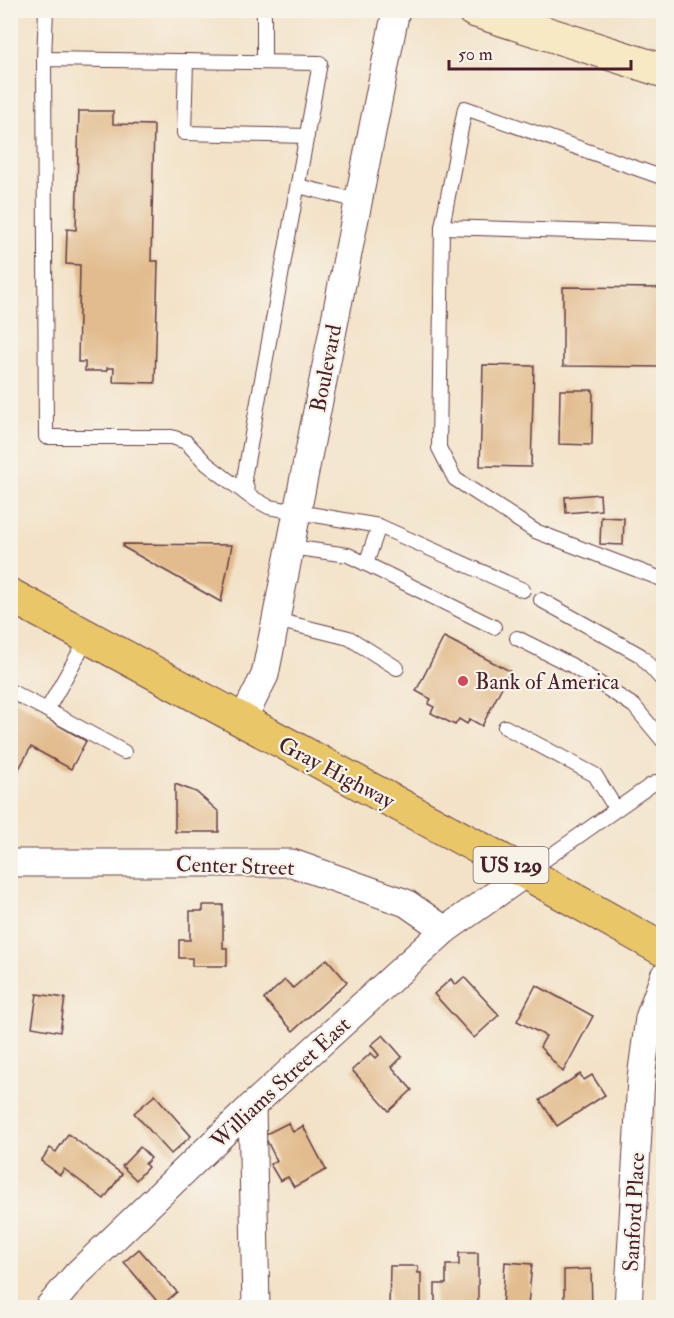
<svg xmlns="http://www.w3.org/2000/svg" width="674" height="1318" viewBox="0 0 674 1318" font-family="'IM FELL Double Pica',serif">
<rect width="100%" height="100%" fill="#f7f3e8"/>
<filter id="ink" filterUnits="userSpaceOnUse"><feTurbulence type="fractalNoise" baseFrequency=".0167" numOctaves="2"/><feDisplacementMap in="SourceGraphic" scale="12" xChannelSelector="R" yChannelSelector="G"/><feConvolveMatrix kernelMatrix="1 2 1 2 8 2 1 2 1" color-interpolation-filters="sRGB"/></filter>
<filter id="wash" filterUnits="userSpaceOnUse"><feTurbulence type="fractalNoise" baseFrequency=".008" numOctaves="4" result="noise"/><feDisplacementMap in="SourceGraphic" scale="24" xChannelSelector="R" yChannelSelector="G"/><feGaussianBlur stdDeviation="1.35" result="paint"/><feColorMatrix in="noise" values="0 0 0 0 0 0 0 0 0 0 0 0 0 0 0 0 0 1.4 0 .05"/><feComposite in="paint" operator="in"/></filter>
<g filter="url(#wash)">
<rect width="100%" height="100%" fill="#f3e2c8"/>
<g id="blocks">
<g fill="#e2bc8e">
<polygon points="79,111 113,111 113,124 154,125 151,261 158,261 155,383 113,382 114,368 107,368 107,371 85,371 85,362 78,362 80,265 66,264 67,229 76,230"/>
<polygon points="563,287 664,288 664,367 563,366"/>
<polygon points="483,365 534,366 531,467 480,466"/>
<polygon points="560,390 593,390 592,445 559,444"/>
<polygon points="600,494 601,510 566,513 565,497"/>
<polygon points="601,517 624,518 623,545 600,544"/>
<polygon points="123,544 232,545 221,602 123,547"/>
<polygon points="444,637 510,671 482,726 470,719 467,724 459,719 455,725 431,713 434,707 428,704 431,699 416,691"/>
<polygon points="12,698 86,741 71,769 31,747 10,785 10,702"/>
<polygon points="175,784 196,792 219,812 219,832 175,832"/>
<polygon points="203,905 223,905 223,948 227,948 227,966 192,966 192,958 179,958 179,940 190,940 190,911 203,911"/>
<polygon points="327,959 347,982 293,1031 264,999 285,980 293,988"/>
<polygon points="464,977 499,1015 474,1038 434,994 451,979 455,985"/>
<polygon points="536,985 593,1016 563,1072 540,1047 546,1036 517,1021"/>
<polygon points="37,994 65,998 60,1032 32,1027"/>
<polygon points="383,1035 402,1057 392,1067 412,1090 389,1111 352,1070 371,1053 376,1058 379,1055 371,1045"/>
<polygon points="580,1074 584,1080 592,1075 605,1095 557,1126 540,1100"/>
<polygon points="155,1095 191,1136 171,1154 134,1113"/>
<polygon points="288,1123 293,1132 303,1126 326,1170 294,1187 288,1177 280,1181 270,1164 277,1161 264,1135"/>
<polygon points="68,1134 122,1174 104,1199 64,1169 60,1175 41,1161 50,1148 56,1152"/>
<polygon points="140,1147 151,1158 145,1164 148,1167 136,1180 122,1166"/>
<polygon points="139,1249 177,1292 161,1306 124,1262"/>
<polygon points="459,1253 478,1253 478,1303 467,1303 467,1308 435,1308 435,1284 446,1284 446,1265 459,1265"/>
<polygon points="505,1262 532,1264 528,1305 513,1304 513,1308 502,1308"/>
<polygon points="390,1266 418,1266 418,1273 421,1273 421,1308 389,1308"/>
<polygon points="591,1269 592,1308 564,1308 564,1270"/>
</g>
</g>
</g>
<g filter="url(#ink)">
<use href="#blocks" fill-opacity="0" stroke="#633c43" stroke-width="1.5"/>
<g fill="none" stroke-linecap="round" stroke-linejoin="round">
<g stroke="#633c43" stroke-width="16">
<g id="lane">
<polyline points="262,10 264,16 264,62"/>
<polyline points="44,59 46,10"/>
<polyline points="186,61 184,133 307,136"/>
<polyline points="298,186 359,201"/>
<polyline points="442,227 465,108 664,178"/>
<polyline points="664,234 442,227 439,448 455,479 535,531 664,580"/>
<polyline points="249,496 207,464 186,442 172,437 46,437 44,59 320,63 244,478 249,496 269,507 379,526 523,590"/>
<polyline points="290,547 348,555 494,627"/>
<polyline points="366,564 379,526"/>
<polyline points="541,600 640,655 664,682"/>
<polyline points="276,620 349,638 397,668"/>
<polyline points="517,638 571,665 634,706 664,742"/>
<polyline points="10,691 47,710 88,637"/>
<polyline points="47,710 124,752"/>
<polyline points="505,727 595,775 616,809"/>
<polyline points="526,873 651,785 664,779"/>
</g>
</g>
<g stroke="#633c43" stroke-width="29">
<g id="street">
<polyline points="242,721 265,675 396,10"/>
<polyline points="10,863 292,863 406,903 445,930"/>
<polyline points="252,1106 256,1308"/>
<polyline points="48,1308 77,1274 252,1106 445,930 526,873"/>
<polyline points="628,1308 641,1078 649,1018 664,976"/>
</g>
</g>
<g stroke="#633c43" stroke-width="35">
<polyline id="secondary" points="473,10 664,71"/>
</g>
<g stroke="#633c43" stroke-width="35">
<polyline id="highway" points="10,595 526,873 664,950"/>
</g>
<use href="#lane" stroke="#fff" stroke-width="14"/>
<use href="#street" stroke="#fff" stroke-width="27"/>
<use href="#secondary" stroke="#f6e9c3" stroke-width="33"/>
<use href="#highway" stroke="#e9c769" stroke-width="33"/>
</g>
</g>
<circle fill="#d1495b" stroke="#f7f3e8" stroke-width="2" cx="463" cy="681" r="6"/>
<g text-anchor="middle" stroke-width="4.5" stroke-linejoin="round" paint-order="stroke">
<rect fill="#f7f3e8" stroke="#7e5f64" stroke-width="1.5" x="473.5" y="847" width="75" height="36" rx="4.5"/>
<g font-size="21" font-weight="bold" fill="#4a1f2b">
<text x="511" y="872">US 129</text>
</g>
<g font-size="22" fill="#4a1f2b" stroke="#f7f3e8">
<text transform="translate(325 368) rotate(-79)" y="8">Boulevard</text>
<text transform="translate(337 772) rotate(28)" y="8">Gray Highway</text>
<text transform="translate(235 865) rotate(2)" y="8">Center Street</text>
<text transform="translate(280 1082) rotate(-43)" y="8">Williams Street East</text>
<text transform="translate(633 1212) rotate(-87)" y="8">Sanford Place</text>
</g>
<g font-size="22" fill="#4a1f2b" stroke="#f7f3e8" text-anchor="start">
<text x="475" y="689">Bank of America</text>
</g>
</g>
<rect width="674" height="1318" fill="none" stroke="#f7f3e8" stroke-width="36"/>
<path d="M449 60v9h182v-9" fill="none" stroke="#4a1f2b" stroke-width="3"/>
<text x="458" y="60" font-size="18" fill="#4a1f2b" stroke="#f7f3e8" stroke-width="4.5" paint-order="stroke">50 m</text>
</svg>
